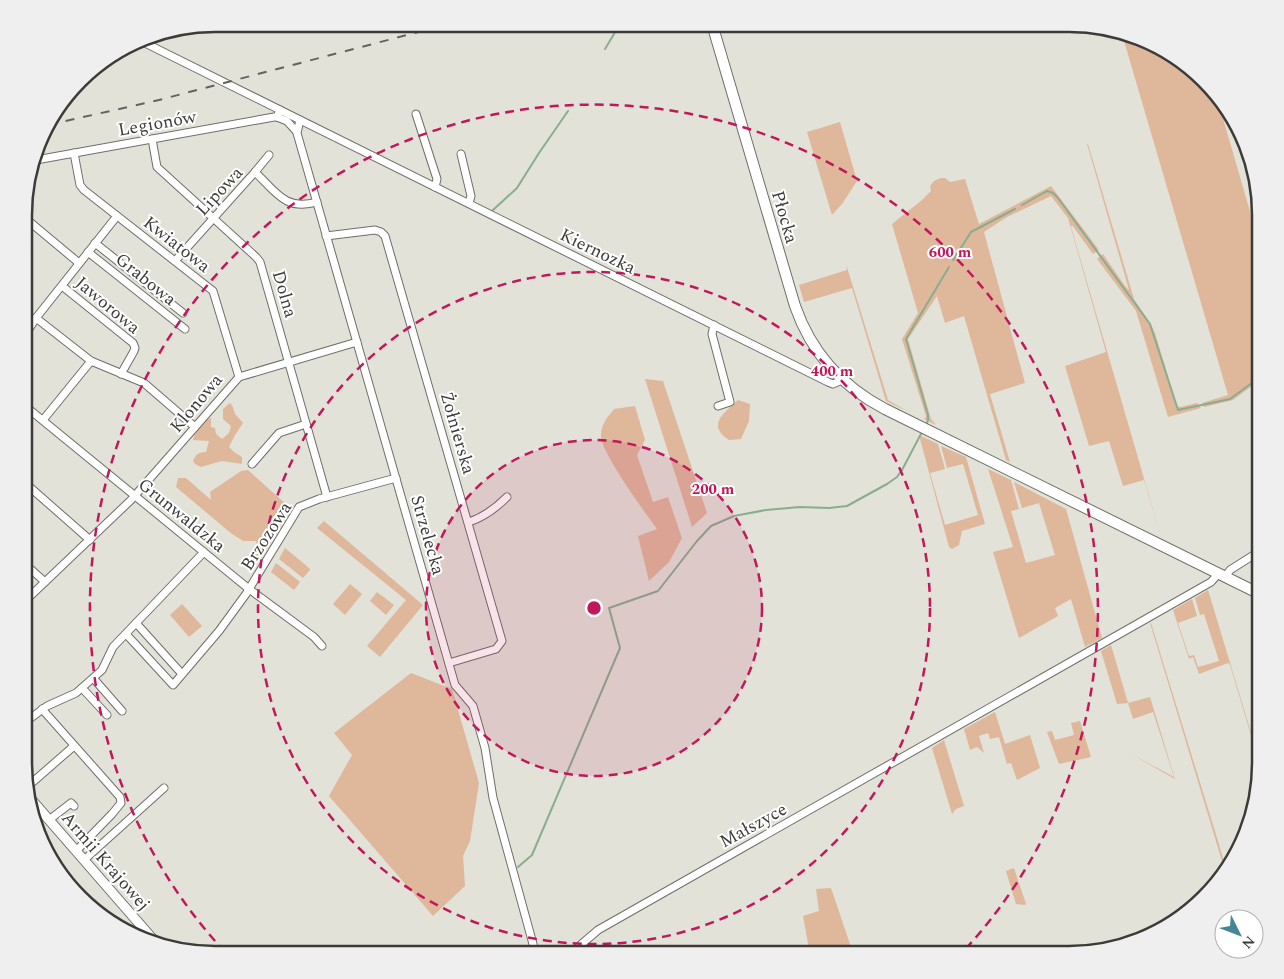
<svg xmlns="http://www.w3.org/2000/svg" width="1284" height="979" viewBox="0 0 1284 979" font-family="Spectral,serif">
<rect width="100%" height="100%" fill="#e2e2d9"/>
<g fill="#dfb79b">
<polygon points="1122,34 1142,38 1195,71 1218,101 1260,246 1260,380 1233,400 1204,407 1202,403 1228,395"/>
<polygon points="840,122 857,181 842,204 832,215 807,132"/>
<polygon points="1087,144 1088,144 1134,299 1150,323 1155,333 1177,406 1180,407 1197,403 1201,408 1168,417 1136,311 1097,259 1103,254 1125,286 1129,290"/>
<path d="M941 178H945L950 182 965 179 979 224 1051 186 1099 250 1093 254 1072 225 1071 227 1161 537 1144 480 1123 486 1109 441 1089 446 1065 366 1106 352 1068 218 1051 196 1007 217 984 232 1025 383 990 394 1010 462 1006 460 964 316 945 323 937 296 908 339 931 419 936 425 924 419 926 417 925 413 902 339 918 313 892 224 922 200 931 191C928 184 935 180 941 178Z"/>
<polygon points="846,264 888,400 909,412 886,401 852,288 804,302 799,285 847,270"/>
<polygon points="645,379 663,381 707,513 692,527"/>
<path d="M738 400 750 404 749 421 741 439 729 440C706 425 724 413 738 400Z"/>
<path d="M230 403 233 407 235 414 243 423 235 435 229 447 234 452 242 457V464L222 461 201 467 195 464 193 461C196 454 199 452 206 452L209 441 193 440C195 431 203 421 211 418V427L215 428 216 434 222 439 229 433 231 426 223 419V409Z"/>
<path d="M635 406 645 440 637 455 653 502 668 497 682 538 669 562 649 581 638 536 657 529C646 514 600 451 601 436 601 424 607 418 614 409Z"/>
<polygon points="919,435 938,444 945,469 930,473 945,525 978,515 963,464 947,468 941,446 966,457 985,524 962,531 959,545 952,549 949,547"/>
<polygon points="988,469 1011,480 1019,509 1011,511 1026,563 1055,555 1039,503 1022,508 1014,482 1066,509 1102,638 1085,647 1071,599 1055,608 1058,616 1019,638 993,552 1013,547"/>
<polygon points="248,470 288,506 257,563 252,552 257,545 256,541 243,541 232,534 176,487 178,478 186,478 211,500 210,492 241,471"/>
<polygon points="324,521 423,605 380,657 367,646 406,600 317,528"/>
<polygon points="285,548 309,568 310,570 303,578 279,559"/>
<polygon points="276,563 300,582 294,590 271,572"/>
<polygon points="350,584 362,594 345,615 333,604"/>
<polygon points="1208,590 1260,762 1260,765 1230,665 1228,663 1199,674 1193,657 1189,659 1173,610 1192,599 1197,616 1178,623 1189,656 1194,655 1198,667 1219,661 1204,614 1200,615 1195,598"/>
<polygon points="377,592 394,605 386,615 370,601"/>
<polygon points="182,604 202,626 189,637 170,615"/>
<polygon points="1150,623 1151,623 1218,841 1226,869 1225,871"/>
<polygon points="1111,645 1128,703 1150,697 1175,779 1129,753 1174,777 1153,712 1133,719 1128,703 1117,704 1101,651"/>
<polygon points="411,673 452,689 479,783 470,841 463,856 465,886 433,916 329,796 352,755 334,733"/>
<polygon points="995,712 1005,744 1030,735 1040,768 1017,780 1011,763 1007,764 999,737 990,739 988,733 979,736 984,753 977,747 970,750 964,729"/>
<polygon points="1080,721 1091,757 1059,764 1047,732 1052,731 1055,740 1074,735 1071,723"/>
<polygon points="944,740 964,806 956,809 952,814 932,748"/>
<polygon points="1014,868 1026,904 1025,905 1016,904 1006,871"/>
<polygon points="831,888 853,953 846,955 810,955 803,916 819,911 816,889"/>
</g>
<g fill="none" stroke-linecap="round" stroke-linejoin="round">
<g stroke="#89ad8e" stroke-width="2">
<polyline points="605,49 620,24"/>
<polyline points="1022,205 1047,191 1053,193 1058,198 1150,324 1178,410 1230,399 1260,377"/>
<polyline points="493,210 517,188 539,153 568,111"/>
<polyline points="953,260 971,232 1015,209"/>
<polyline points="926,426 928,420 928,415 906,339 949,267"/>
<polyline points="518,867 532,855 620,648 609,608 658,591 697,541 711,526 734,516 766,510 800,507 829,508 847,506 887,484 897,477 902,470 922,432"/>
</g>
<g stroke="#6f6f67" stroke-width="9">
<g id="minor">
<polyline points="141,41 828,382 833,384 842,380"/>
<polyline points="416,114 437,179 435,187"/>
<polyline points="277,117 287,121 296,131"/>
<polyline points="300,120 297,133 455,685 473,706 485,748 493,798 536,955"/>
<polyline points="152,139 157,167 256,257 260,262 327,497"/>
<polyline points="74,153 80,185 84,190 213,291 239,377"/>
<polyline points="461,154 471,196 469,203"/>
<polyline points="36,160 274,117 277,117 280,110"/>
<polyline points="255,172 269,155"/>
<polyline points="25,218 79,263"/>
<polyline points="326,236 375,230 381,232 385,236 502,641 496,649 449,663"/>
<polyline points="95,243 183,313"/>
<polyline points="88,252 185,329"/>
<path d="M175 261 255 172C276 192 285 211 317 202"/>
<polyline points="62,286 133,343 135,348 134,351 121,374"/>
<polyline points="36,318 91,361 144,383 195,427"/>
<polyline points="714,325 712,334 730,402 718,406"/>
<polyline points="25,335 36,318 117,216"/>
<polyline points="25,406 249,589 314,637 322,646"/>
<polyline points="43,420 91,361"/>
<polyline points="252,464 279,433 306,424"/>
<polyline points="25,483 90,540"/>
<path d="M469 522C484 517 495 509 507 497"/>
<polyline points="25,564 45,582"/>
<polyline points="1225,577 1230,570 1260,551"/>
<polyline points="25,601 131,500 239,377 357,342"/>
<polyline points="136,623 182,674"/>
<polyline points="126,634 173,685 219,631 246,594 299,507 319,499 396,478"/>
<polyline points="94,679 122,711"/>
<polyline points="82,688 107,715"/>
<polyline points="42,709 120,797 121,803 112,814 76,851"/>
<polyline points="24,723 47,706 76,693 102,670 113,647 204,552"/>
<polyline points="27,787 74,746"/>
<polyline points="49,820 71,803 74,806"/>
<polyline points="84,860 164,788"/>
<polyline points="569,955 598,930 1211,582 1218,574"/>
</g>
</g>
<g stroke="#6f6f67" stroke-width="11">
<polyline id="tertiary" points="30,798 157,944"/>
</g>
<g stroke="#6f6f67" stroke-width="12">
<path id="secondary" d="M712 24 795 306C811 352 841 386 885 409L1260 594"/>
</g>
<use href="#minor" stroke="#fff" stroke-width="7"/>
<use href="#tertiary" stroke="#fff" stroke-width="9"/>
<use href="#secondary" stroke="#fff" stroke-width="10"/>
<polyline stroke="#64635f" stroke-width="2" stroke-dasharray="9 9" stroke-linecap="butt" points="48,125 159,100 449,24"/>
</g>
<circle cx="594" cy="608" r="168" fill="#c2185b" fill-opacity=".12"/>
<g fill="none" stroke="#c2185b" stroke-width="2.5" stroke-dasharray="9 6">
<circle cx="594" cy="608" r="168"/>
<circle cx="594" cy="608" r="336"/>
<path d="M225 952A504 504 0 1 1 960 955"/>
</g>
<g text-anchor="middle" stroke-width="4" stroke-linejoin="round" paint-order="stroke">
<g font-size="18" fill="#3c3b38" stroke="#fff">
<text transform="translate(157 123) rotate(-10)" y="6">Legionów</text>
<text transform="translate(219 191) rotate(-47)" y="6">Lipowa</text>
<text transform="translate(785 217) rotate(74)" y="6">Płocka</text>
<text transform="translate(177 244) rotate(38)" y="6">Kwiatowa</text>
<text transform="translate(598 251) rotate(26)" y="6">Kiernozka</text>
<text transform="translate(146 279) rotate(39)" y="6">Grabowa</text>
<text transform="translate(285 294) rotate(74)" y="6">Dolna</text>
<text transform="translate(108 305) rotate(40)" y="6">Jaworowa</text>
<text transform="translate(196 403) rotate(-50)" y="6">Klonowa</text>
<text transform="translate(458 433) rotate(74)" y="6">Żołnierska</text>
<text transform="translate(182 515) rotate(39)" y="6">Grunwaldzka</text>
<text transform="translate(428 535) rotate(74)" y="6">Strzelecka</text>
<text transform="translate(266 536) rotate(-57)" y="6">Brzozowa</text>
<text transform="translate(753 825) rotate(-29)" y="6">Małszyce</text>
<text transform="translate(106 861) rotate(49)" y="6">Armii Krajowej</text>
</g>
</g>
<path d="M0 0H1284V979H0ZM215 32H1069A183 183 0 0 1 1252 215V763A183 183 0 0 1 1069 946H215A183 183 0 0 1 32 763V215A183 183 0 0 1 215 32Z" fill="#efefef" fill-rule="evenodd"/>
<path fill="none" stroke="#3c3b38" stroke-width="2.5" d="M215 32H1069A183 183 0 0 1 1252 215V763A183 183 0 0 1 1069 946H215A183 183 0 0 1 32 763V215A183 183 0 0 1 215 32Z"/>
<circle cx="594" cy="608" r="8" fill="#c2185b" stroke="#fff" stroke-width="2.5"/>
<g font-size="15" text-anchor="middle" font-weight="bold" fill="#c2185b" stroke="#fff" stroke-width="4" stroke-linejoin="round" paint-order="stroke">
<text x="950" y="257">600 m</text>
<text x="832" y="376">400 m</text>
<text x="713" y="494">200 m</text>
</g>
<g transform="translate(1239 934) rotate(132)"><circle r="24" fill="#ffffff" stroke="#b1b1af"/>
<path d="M0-4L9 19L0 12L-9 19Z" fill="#448598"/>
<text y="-8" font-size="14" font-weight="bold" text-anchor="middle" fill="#3c3b38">N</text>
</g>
</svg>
